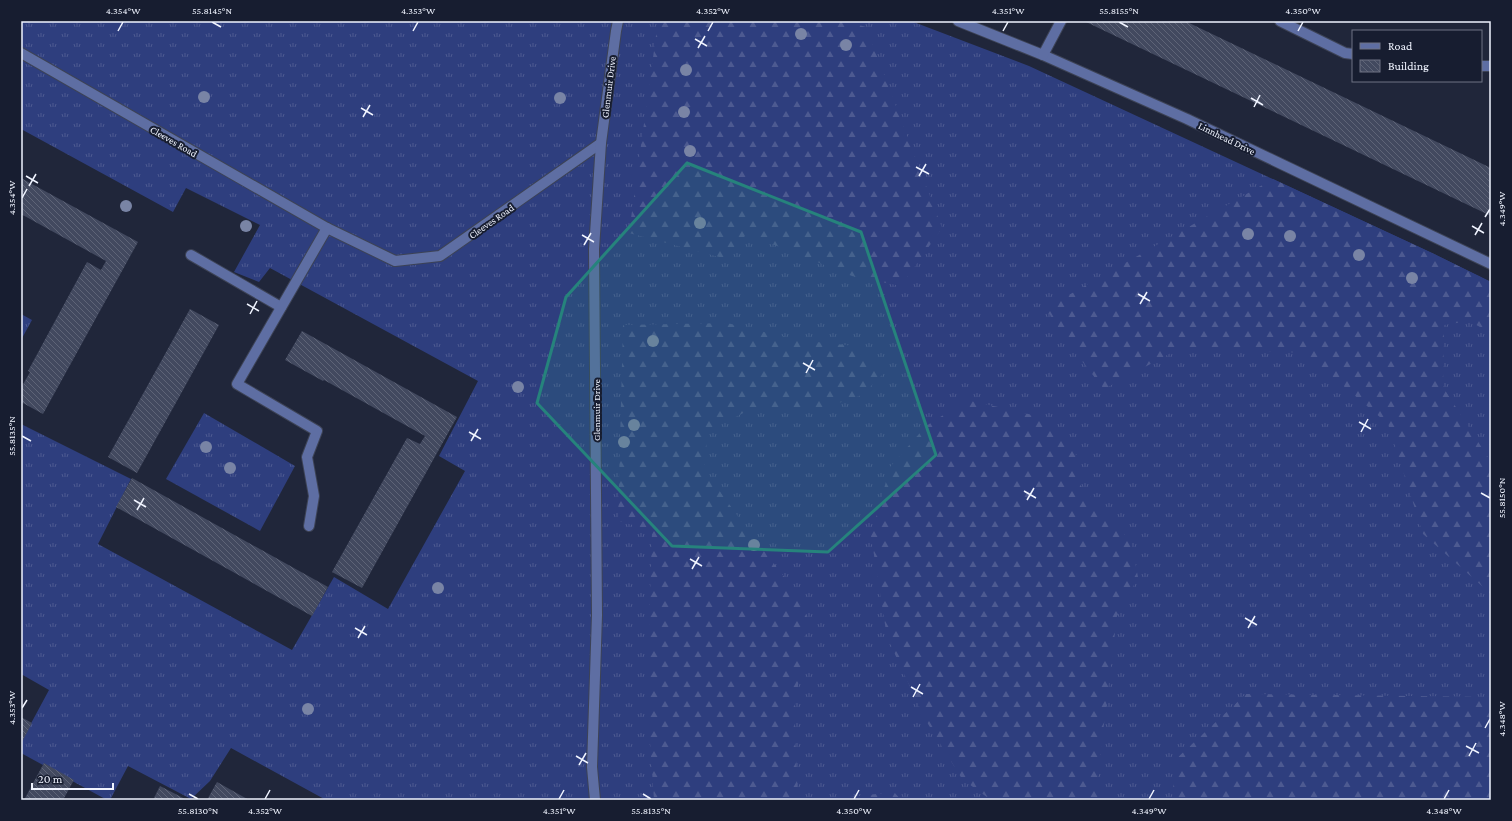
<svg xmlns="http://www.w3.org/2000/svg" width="1512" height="821" viewBox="0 0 1512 821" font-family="'Crimson Pro',serif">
<defs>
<pattern id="grass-tufts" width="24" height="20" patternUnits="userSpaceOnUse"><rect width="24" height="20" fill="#2e3e7e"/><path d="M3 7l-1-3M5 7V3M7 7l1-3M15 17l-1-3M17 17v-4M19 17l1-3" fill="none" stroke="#4d5a91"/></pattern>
<pattern id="forest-firs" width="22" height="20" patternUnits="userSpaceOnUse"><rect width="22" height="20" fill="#2e3e7e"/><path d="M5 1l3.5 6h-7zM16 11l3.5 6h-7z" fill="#4d5a91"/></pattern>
<pattern id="building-back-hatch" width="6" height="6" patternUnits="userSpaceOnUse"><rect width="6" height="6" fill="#42495f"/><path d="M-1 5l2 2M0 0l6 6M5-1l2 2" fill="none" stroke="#5e6477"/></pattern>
</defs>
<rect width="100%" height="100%" fill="#20263a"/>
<g fill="url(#grass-tufts)">
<polygon points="21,21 911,21 1029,66 1432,253 1491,282 1491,800 326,800 231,748 210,781 191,799 128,766 110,800 107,800 21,753 21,742 49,690 21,674 21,424 131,479 98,544 292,650 334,577 388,609 465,471 439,456 478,381 270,268 259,282 234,272 260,225 186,188 173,212 21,129"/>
<polygon points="21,314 32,320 21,340"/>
<polygon points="204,413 295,466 260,531 166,479"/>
</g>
<g fill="url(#forest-firs)">
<polygon points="658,21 845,21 866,27 942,228 901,286 852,276 747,234 723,258 629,233"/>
<polygon points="1273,179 1432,253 1491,282 1491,333 1469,321 1444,325 1443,387 1491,462 1491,594 1423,534 1388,424 1305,353 1182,347 1104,389 1077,355 1046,309 1067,296"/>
<polygon points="727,323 798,340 855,346 885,372 862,395 821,409 751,409 708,431 704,469 744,525 792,587 808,619 794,712 798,800 654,800 647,698 652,530 618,521 623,325"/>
<polygon points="967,400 1046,418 1074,444 1081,486 1131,542 1138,577 1117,616 1097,782 1103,800 991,800 962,779 925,719 887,637 871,536 890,467 926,426"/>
<polygon points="1246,694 1491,697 1491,800 1172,800 1176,759"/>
<polygon points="894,792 901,800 849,800 850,797"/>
</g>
<g fill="url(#building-back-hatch)">
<polygon points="1084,21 1185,21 1491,168 1491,216"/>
<polygon points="21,178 138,242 43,414 21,402 21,388 30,372 28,371 87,262 101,270 106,261 21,214"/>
<polygon points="190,309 219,325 137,473 108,457"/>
<polygon points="302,331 457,417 362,588 332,572 407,438 420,444 425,436 324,380 323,381 285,360"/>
<polygon points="132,478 328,587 312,616 116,507"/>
<polygon points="21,717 32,723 21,744"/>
<polygon points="44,763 74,780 63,800 24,800"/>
<polygon points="217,782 249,800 207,800"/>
<polygon points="160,786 187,800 153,800"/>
</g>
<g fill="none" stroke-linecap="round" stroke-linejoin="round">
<g stroke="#3d4356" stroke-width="12">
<g id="minor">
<polyline points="958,21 1043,55 1187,119 1491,264"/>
<polyline points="1280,21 1345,53 1353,54"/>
<polyline points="21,53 327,228 395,261 440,256 601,143"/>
<polyline points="1043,55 1061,21"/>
<polyline points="1481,66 1491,66"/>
<polyline points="191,255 281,307"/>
<polyline points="309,526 314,496 307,457 317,431 237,384 327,228"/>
<polyline points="595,800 592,767 597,615 594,249 601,143 616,31 618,21"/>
</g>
</g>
<use href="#minor" stroke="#5e6ea3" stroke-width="10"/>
</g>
<g fill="#7984a5">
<circle cx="801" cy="34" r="6"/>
<circle cx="846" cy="45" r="6"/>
<circle cx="686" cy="70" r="6"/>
<circle cx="204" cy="97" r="6"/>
<circle cx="560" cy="98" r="6"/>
<circle cx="684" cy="112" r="6"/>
<circle cx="690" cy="151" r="6"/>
<circle cx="126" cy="206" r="6"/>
<circle cx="700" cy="223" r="6"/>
<circle cx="246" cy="226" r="6"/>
<circle cx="1248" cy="234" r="6"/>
<circle cx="1290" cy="236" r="6"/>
<circle cx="1359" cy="255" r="6"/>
<circle cx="1412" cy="278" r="6"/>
<circle cx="653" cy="341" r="6"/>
<circle cx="518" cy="387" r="6"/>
<circle cx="634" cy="425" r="6"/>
<circle cx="624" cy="442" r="6"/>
<circle cx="206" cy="447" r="6"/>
<circle cx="230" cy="468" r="6"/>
<circle cx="754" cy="545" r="6"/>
<circle cx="438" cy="588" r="6"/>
<circle cx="308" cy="709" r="6"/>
</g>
<path fill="#26837c" fill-opacity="0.2" stroke="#26837c" stroke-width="3" stroke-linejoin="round" d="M687 163 861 232 936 455 828 552 672 546 537 403 566 297Z"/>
<path fill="none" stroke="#f0f4ff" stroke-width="1.5" d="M212 22 221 27M1119 22 1128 27M118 31 123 22M413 31 418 22M708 31 713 22M1003 31 1008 22M1298 31 1303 22M695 39 707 46M698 48 705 36M1251 98 1263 105M1254 107 1260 95M361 108 373 115M363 117 370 105M916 167 929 174M26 176 38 183M919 176 926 164M29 186 36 174M22 198 27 189M1485 217 1490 209M1472 226 1484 233M582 235 594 242M1475 235 1482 223M584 245 591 233M1138 294 1150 301M247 304 259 311M1140 304 1147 292M250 314 257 301M803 363 815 370M806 373 813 360M1359 422 1371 429M469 432 481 439M1361 432 1368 419M22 436 31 441M471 441 478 429M1024 491 1036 498M1481 493 1490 498M134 500 146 507M1027 500 1034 488M137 510 144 498M690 559 702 566M692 569 699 557M1245 618 1257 625M355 628 367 635M1248 628 1255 616M358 638 365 626M911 687 923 694M913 697 920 684M22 708 27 700M1485 728 1490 719M1466 746 1479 753M576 756 588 763M1469 756 1476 743M579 765 586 753M189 794 198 799M643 794 651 799M265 799 270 790M559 799 564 790M854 799 859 790M1149 799 1154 790M1444 799 1449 790"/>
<g text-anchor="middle" stroke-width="4" stroke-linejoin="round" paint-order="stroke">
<g font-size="10" fill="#f0f4ff" stroke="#171d30">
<text transform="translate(608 87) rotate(-83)" y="4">Glenmuir Drive</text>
<text transform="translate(1227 138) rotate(26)" y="4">Linnhead Drive</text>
<text transform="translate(174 141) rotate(30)" y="4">Cleeves Road</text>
<text transform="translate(491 221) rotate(-35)" y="4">Cleeves Road</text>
<text transform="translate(596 410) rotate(-90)" y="4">Glenmuir Drive</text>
</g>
</g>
<rect width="1512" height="821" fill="none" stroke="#171d30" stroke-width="44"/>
<rect x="1352" y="30" width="130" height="52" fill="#171d30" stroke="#6e7383"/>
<rect x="1360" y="43" width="20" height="6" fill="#5e6ea3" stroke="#6e7383"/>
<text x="1388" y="50" font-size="12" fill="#f0f4ff">Road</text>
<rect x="1360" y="60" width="20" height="12" fill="url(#building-back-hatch)" stroke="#6e7383"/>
<text x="1388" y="70" font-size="12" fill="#f0f4ff">Building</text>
<path d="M32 783v6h81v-6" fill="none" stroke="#f0f4ff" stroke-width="2"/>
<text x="38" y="783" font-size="12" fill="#f0f4ff" stroke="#171d30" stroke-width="3" paint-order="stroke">20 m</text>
<rect x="22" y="22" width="1468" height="777" fill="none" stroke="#f0f4ff" stroke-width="1.5"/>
<g font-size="10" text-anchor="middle" fill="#f0f4ff">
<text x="123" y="14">4.354°W</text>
<text x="212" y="14">55.8145°N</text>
<text x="418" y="14">4.353°W</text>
<text x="713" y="14">4.352°W</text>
<text x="1008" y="14">4.351°W</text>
<text x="1119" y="14">55.8155°N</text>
<text x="1303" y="14">4.350°W</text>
<text transform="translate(11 198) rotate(-90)" y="4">4.354°W</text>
<text transform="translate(1501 209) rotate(-90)" y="4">4.349°W</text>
<text transform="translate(11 436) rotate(-90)" y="4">55.8135°N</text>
<text transform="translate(1501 498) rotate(-90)" y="4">55.8150°N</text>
<text transform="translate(11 708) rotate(-90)" y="4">4.353°W</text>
<text transform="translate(1501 719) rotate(-90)" y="4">4.348°W</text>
<text x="198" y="814">55.8130°N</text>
<text x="265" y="814">4.352°W</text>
<text x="559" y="814">4.351°W</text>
<text x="651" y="814">55.8135°N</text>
<text x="854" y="814">4.350°W</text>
<text x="1149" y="814">4.349°W</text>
<text x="1444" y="814">4.348°W</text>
</g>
</svg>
